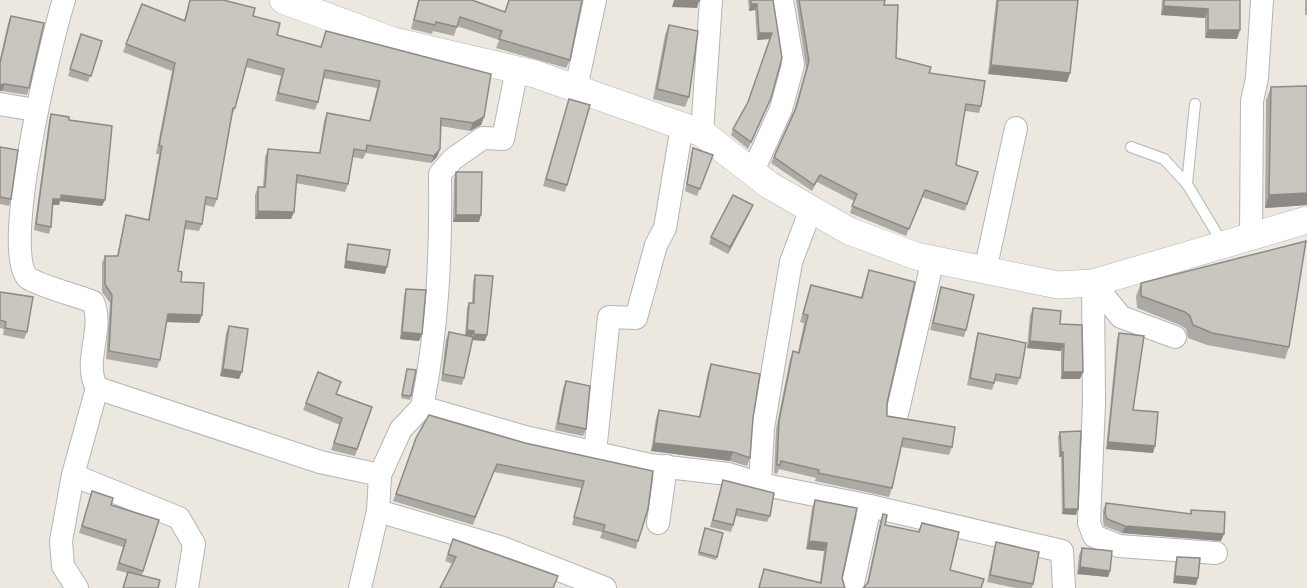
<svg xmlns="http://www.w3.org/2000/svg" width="1307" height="588" viewBox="0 0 1307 588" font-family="'Open Sans',sans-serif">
<rect width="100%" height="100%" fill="#ece8e0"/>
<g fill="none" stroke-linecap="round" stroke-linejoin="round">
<g stroke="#b1b5b8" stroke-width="12">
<g id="service">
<polyline points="1131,147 1164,159 1187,184 1223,244"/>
<polyline points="1187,184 1195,104"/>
</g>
</g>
<g stroke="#b1b5b8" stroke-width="24">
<g id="minor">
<path d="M64 0C51 40 0 253 28 278 40 286 78 296 93 302 105 329 82 362 97 388L320 462 380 475"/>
<path d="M517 69 503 139 483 138 453 159 440 174C441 253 438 329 422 407L525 437 650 465 728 474 760 484"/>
<polyline points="576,88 595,0"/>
<polyline points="0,104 35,110"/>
<polyline points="702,133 711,0"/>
<polyline points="753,171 781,109 793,65 782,0"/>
<polyline points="811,209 791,262 763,428 760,484 870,506"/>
<polyline points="1251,236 1252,101 1257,78 1262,0"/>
<polyline points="985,271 1016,128"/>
<polyline points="1093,283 1094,403 1089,523 1094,536 1119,546 1216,553"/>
<polyline points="1093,283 1121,317 1175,337"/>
<polyline points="97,388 73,475 179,518 194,544 187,588"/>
<polyline points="897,414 933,259"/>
<polyline points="595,452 609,317 636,318 656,245 665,228 682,126"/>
<polyline points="73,475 61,541 63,566 77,588"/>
<polyline points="378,511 500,547 605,588"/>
<polyline points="658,523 666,466"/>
<polyline points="360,588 378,511 380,475 401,429 422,407"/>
<polyline points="852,588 870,506 1062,551 1064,588"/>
</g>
</g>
<g stroke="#b1b5b8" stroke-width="28">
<polyline id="tertiary" points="283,0 393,41 535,74 702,133 769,185 849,231 916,256 1058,285 1093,283 1307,220"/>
</g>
<use href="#service" stroke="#fff" stroke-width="10"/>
<use href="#minor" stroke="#fff" stroke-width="22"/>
<use href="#tertiary" stroke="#fff" stroke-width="27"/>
</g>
<g fill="#ada9a4">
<polygon points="190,0 223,0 253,16 277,35 321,47 326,31 484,117 481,125 470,131 441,126 440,149 437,157 431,163 366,153 363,159 353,157 348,184 345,192 296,183 294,212 291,219 255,219 255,195 258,187 263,187 265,157 268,149 319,153 324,121 327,113 369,121 377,88 323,78 318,102 315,110 275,101 281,76 246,67 235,108 232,116 217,199 214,207 205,205 202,224 199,231 185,229 178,271 181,282 202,315 199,323 166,322 160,360 157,368 106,359 110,303 102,292 102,263 105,256 117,256 124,223 126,215 148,220 159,154 156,154 172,71 123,52 142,4 184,20"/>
<polygon points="418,0 472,0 570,60 566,68 496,48 499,40 457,26 454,36 433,31 432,34 411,29"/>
<polygon points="748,0 773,0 768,104 748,149 731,135 733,129 748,102 770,39 757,40 755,10 749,11"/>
<polygon points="796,0 885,0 884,5 896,58 929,73 981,106 979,113 965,111 956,165 978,172 965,211 922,197 906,236 850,213 854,201 817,182 812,191 771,163 794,111 806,68"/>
<polygon points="996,0 1078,0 1070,73 1067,82 988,74"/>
<polygon points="1162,0 1240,0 1237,39 1205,38 1205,18 1161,15"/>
<rect x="1305" y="0" width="2" height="15"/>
<polygon points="11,16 29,88 27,95 2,91 0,91 0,59 8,23"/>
<polygon points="669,25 689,97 685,107 653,99 665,35"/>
<polygon points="81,34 102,41 88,82 68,76"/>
<polygon points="1271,87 1307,205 1265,208 1266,100"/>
<polygon points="569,99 567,185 565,192 543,186"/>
<polygon points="51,114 69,120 102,206 60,201 59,205 53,205 51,227 49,234 34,230 49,120"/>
<polygon points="0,147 11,199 9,206 0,204"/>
<polygon points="693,148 713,155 697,196 685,191 691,155"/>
<polygon points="456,172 479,222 453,222 454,179"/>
<polygon points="750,212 728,254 709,244 711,237"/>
<polygon points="348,244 385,274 344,268 346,251"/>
<polygon points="869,270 887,403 887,416 952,447 949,455 901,447 892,488 889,497 815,481 816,478 779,469 777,474 774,473 776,429 790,359 793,351 798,352 804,323 800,322 811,285 861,297"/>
<polygon points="475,275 487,335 485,341 472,340 464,378 462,385 441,381 446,339 449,332 465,335 467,308 469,303 472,303 473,281"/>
<polygon points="1141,283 1289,347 1285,359 1207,345 1188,338 1186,329 1180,325 1137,308 1136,296"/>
<polygon points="941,287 966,330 964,337 930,330"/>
<polygon points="406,289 422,334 419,341 400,339 404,296"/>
<polygon points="0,292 27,332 24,339 3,335 4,329 0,328"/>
<polygon points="1033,308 1060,324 1080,379 1061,379 1061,351 1027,348 1030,315"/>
<polygon points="229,326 239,379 220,376 226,333"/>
<polygon points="978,333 1020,378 1017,385 995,381 992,390 967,385 976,340"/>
<polygon points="1119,333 1133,410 1153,453 1106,449 1117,339"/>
<polygon points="711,364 753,418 750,458 747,466 730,461 651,451 656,418 659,410 699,417 708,372"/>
<polygon points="407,369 411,396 410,400 401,398"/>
<polygon points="318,372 337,394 372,407 355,456 331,450 340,425 303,410"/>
<polygon points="566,381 586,429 583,436 555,430 563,388"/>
<polygon points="1060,432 1076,515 1062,514 1061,457 1059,457 1058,437"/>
<polygon points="416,438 525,443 653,471 638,541 636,549 600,538 602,532 572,525 581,488 494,472 473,525 393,501"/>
<polygon points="723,480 770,516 767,522 736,516 731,532 710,527"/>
<polygon points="92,491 111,505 159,520 142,575 158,588 123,588 127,573 116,570 123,547 79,533"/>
<polygon points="815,500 845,588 758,588 764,569 820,582 824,551 806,549 812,508"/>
<polygon points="1106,503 1190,514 1191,510 1221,541 1122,533 1104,526 1103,521 1103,510"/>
<polygon points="883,514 885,525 918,532 922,523 950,570 867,584 880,522"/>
<polygon points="705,528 723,533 716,560 698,555"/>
<polygon points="453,539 558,576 453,564 445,561"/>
<polygon points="996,542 1033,584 1032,588 1016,588 987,582 994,549"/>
<polygon points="1082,548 1110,571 1108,577 1077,574 1079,555"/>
<polygon points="1177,557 1196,585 1173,583 1175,564"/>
</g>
<g fill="#8d8a86">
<polygon points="674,0 699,1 697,8 672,7"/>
<polygon points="751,4 757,4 755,10 749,11"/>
<polygon points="1164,6 1208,9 1205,18 1161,15"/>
<polygon points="1208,30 1240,30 1237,39 1205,38"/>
<polygon points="759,33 772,33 770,39 757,40"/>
<polygon points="991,65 1070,73 1067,82 988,74"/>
<polygon points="5,84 2,91 0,91 0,85"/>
<polygon points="484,117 481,125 470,131 473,123"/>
<polygon points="440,149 437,157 431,163 434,156"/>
<polygon points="1307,193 1307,205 1265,208 1269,195"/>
<polygon points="61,195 105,200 102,206 60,201 59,205 51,205 53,199"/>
<polygon points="753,205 750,212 728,254 730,247"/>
<polygon points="258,211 294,212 291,219 255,219"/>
<polygon points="456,215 481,215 479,222 453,222"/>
<polygon points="346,261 387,267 385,274 344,268"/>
<polygon points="168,314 202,315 199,323 165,322"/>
<polygon points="467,330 474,331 472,336 465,336"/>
<polygon points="402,332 422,334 419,341 400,339"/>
<polygon points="474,334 487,335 485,341 472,340"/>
<polygon points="1030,341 1064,344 1061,351 1027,348"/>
<polygon points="223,369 242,372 239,379 220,376"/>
<polygon points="1063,372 1083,372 1080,379 1061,379"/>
<polygon points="1108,442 1155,446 1153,453 1106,449"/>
<polygon points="654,443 733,452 730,461 651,451"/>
<polygon points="1061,452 1063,452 1061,457 1059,457"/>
<polygon points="1064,509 1078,509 1076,515 1062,514"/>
<polygon points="1125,526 1224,534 1221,541 1122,533"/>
<polygon points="809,541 827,543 824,551 806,549"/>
<polygon points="1080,567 1110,571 1108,577 1077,574"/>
<polygon points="1175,576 1198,578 1196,585 1173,583"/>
</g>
<g fill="#c9c5bf" stroke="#8d8a86" stroke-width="1.5">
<polygon points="190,0 223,0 255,8 253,16 280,23 277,35 321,47 326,31 491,74 484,117 473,123 441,118 440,149 434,156 367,145 366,151 354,149 348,184 297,175 294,212 258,211 258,187 265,187 268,149 320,153 327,113 370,121 380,81 325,70 318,102 278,93 284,69 248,59 235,108 233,108 217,199 206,197 202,224 186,221 178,271 182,272 181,282 204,283 202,315 168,314 160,360 109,351 112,295 105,284 105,256 118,256 126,215 149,220 162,146 159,146 175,63 126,44 142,4 185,21"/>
<polygon points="419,0 472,0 505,12 509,0 582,0 570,60 499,39 502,31 460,17 457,27 436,22 435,25 414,20"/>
<polygon points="678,0 700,0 699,1"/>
<polygon points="751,0 773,0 782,58 771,98 751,142 733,129 748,102 772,33 759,33 757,4 751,4"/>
<polygon points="799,0 885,0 884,5 898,5 896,58 931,67 929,73 985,81 981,106 966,104 956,165 978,172 967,204 925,190 909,229 852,206 857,194 820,175 814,185 774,157 796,108 809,61"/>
<polygon points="998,0 1078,0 1070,73 991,65"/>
<polygon points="1164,0 1240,0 1240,30 1208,30 1208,9 1164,6"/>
<polygon points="11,16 44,23 29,88 5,84 0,85 0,63"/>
<polygon points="669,25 698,31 689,97 657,89"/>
<polygon points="81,34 102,41 91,76 70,69"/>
<polygon points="1307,86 1307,193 1269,195 1271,87"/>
<polygon points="569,99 590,105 567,185 546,179"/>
<polygon points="51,114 69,117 69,120 112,126 105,200 61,195 61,199 53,199 51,227 36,224"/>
<polygon points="0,147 18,150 11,199 0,197"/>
<polygon points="693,148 713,155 700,189 687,184"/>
<polygon points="456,172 482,172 481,215 456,215"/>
<polygon points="733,195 753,205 730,247 711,237"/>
<polygon points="1306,241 1289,347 1212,333 1193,325 1190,316 1185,312 1141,296 1141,283"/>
<polygon points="348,244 390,250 387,267 346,261"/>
<polygon points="869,270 915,282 887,403 887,416 955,427 952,447 903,438 892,488 818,473 819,470 781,461 780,465 777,465 779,421 793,351 799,353 808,315 803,314 811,285 862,298"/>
<polygon points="475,275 493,276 487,335 474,334 474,331 467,330 469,303 474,303"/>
<polygon points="941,287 974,295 966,330 933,323"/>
<polygon points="406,289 426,290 422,334 402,332"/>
<polygon points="0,292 33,297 27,332 5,328 6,322 0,320"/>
<polygon points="1033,308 1061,311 1060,324 1082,325 1083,372 1063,372 1064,344 1030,341"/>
<polygon points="229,326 248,329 242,372 223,369"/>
<polygon points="449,332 473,337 464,378 443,374"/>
<polygon points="978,333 1026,343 1020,378 996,374 994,383 970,378"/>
<polygon points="1119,333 1144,336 1133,410 1158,412 1155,446 1108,442"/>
<polygon points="711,364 760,374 753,418 750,458 733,452 654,443 659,410 700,417"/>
<polygon points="407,369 416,370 411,396 402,395"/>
<polygon points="318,372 341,382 336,394 372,407 357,449 334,443 342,418 306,403"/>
<polygon points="566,381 590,386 586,429 558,423"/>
<polygon points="429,415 525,443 653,471 648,509 638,541 603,531 605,525 574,517 584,481 497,464 475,517 396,494 416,438"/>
<polygon points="1081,431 1078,509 1064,509 1063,452 1061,452 1060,432"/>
<polygon points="723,480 774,493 770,516 737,509 733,525 713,520"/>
<polygon points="92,491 113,498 111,505 159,520 143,571 119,563 126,540 82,526"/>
<polygon points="815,500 857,508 842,578 845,588 759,588 764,569 821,583 827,543 809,541"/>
<polygon points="1106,503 1191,514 1191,510 1225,512 1224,534 1125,526 1107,519 1105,514"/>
<polygon points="883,514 887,515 885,525 919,532 922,523 959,532 950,570 984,579 981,588 863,588 868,583"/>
<polygon points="705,528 723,533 717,557 699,552"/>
<polygon points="453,539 558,576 553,588 440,588 456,557 448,554"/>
<polygon points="996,542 1039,552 1033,584 990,575"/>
<polygon points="1082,548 1112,551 1110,571 1080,567"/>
<polygon points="1177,557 1200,558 1198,578 1175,576"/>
<polygon points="128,572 160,580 158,588 123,588"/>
</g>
</svg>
